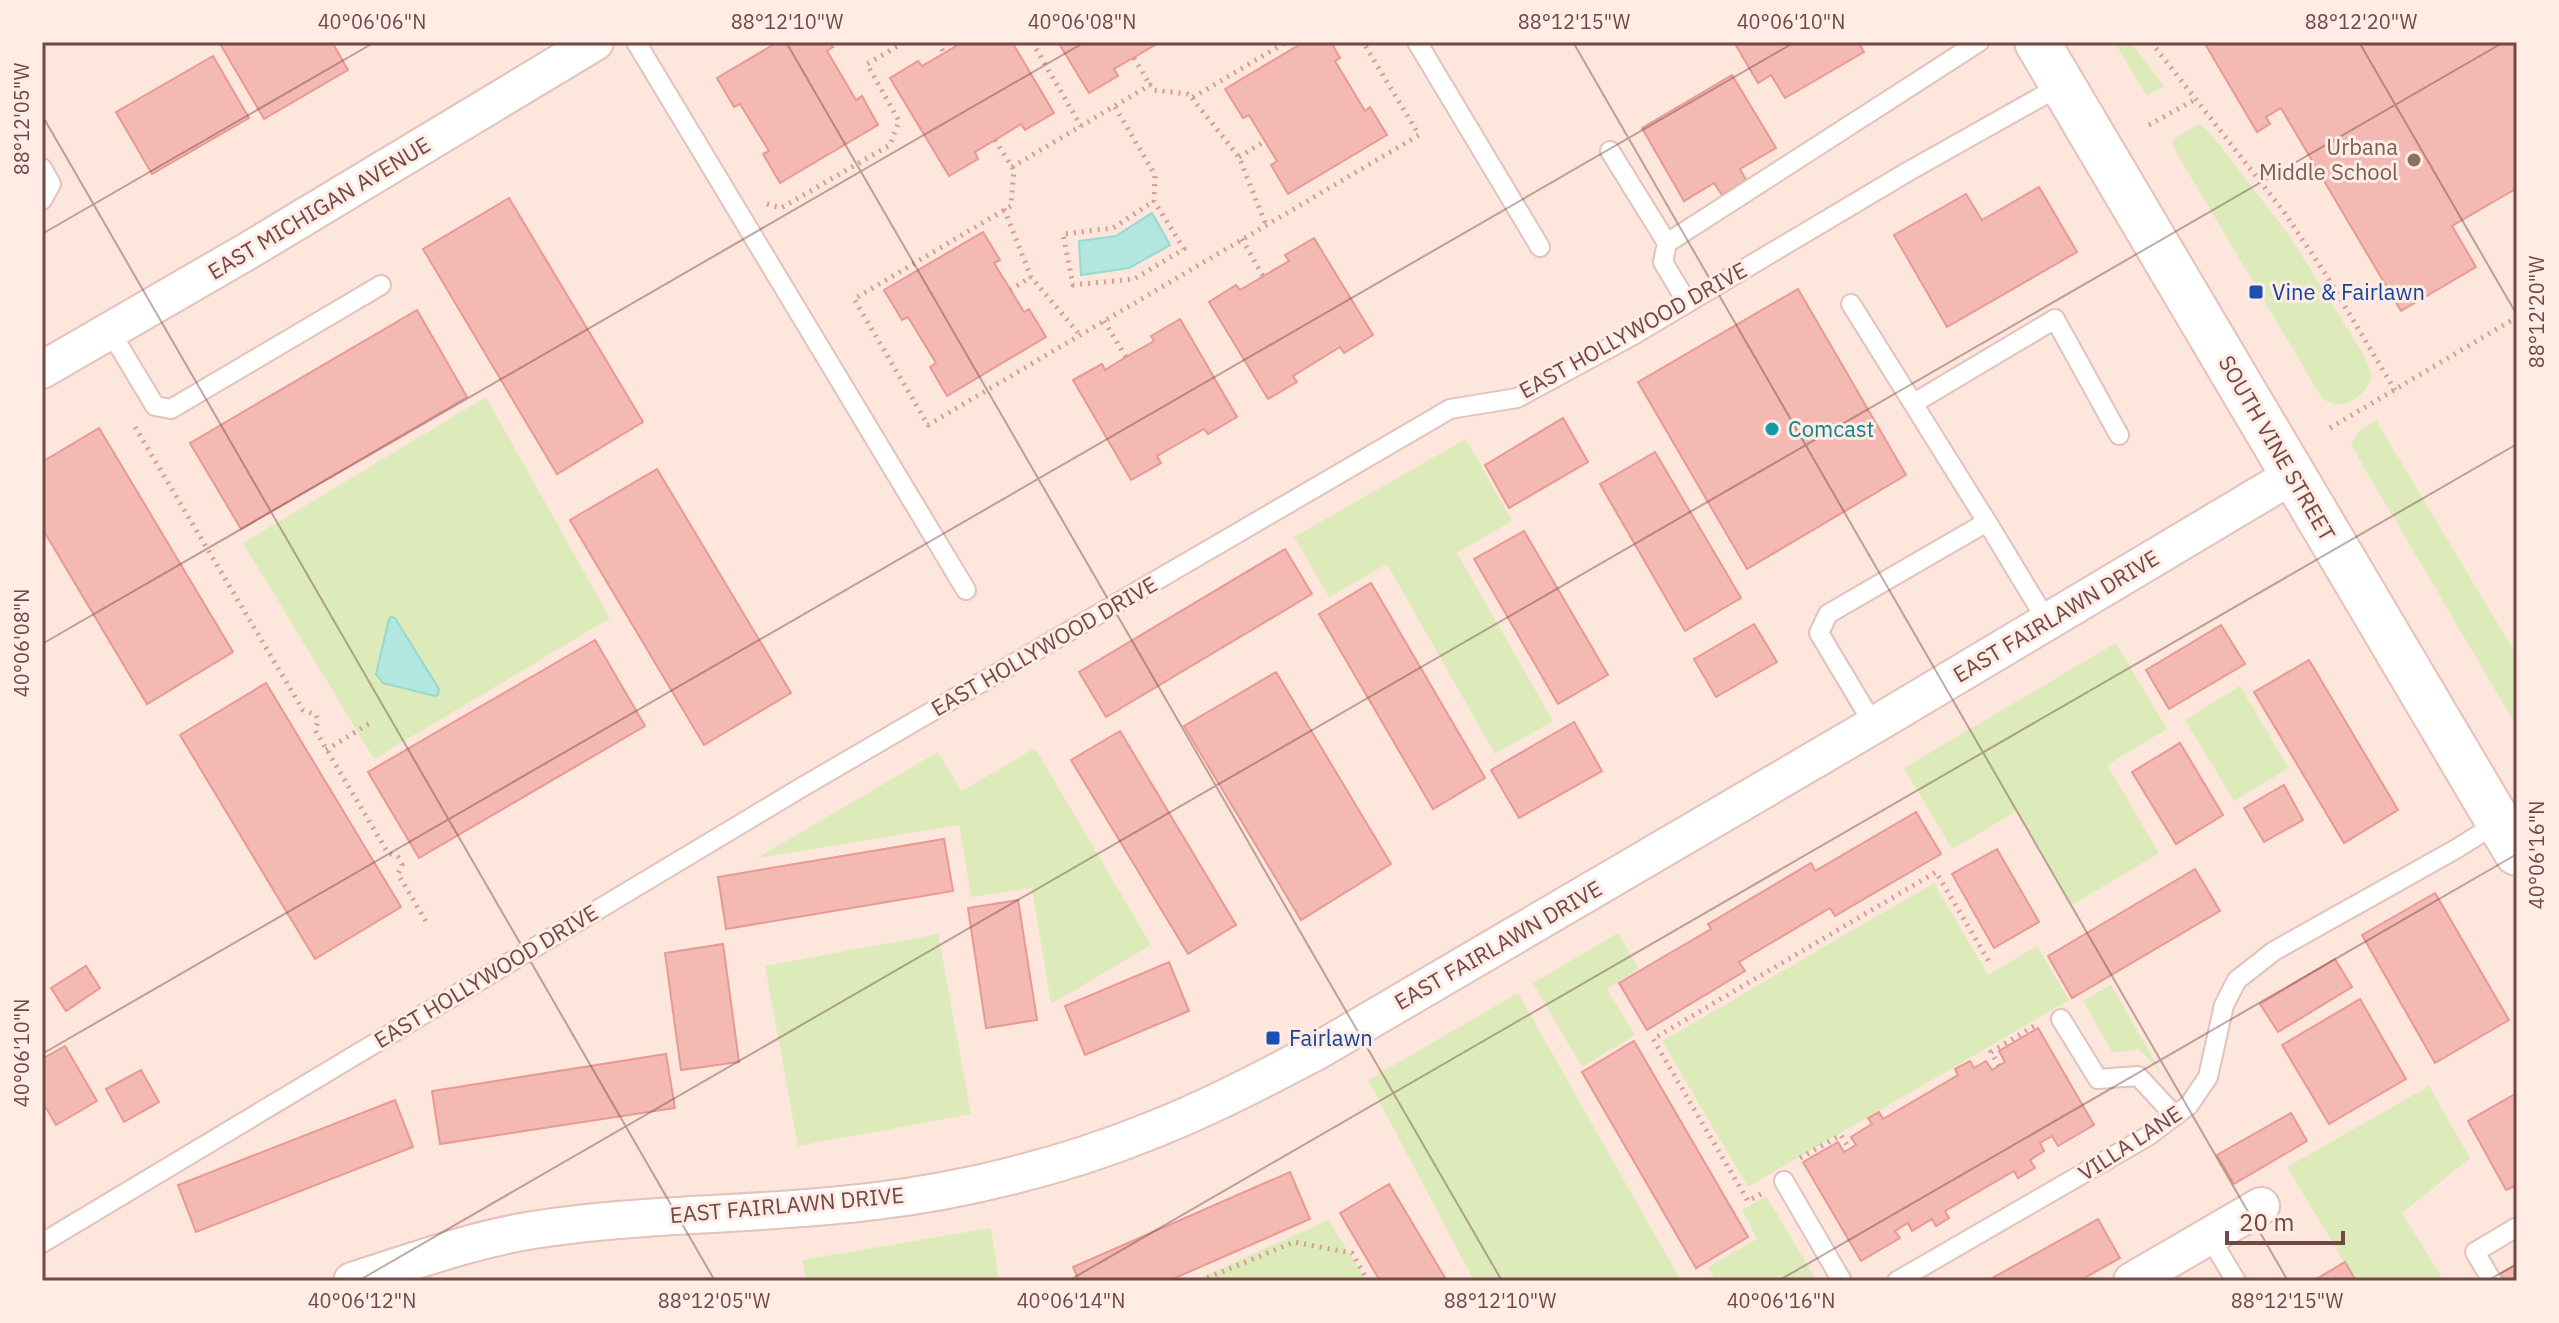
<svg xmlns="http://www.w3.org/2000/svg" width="2559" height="1323" viewBox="0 0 2559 1323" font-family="'IBM Plex Sans',sans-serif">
<rect width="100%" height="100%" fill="#fde6dc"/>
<g fill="#ddebbb">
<polygon points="2114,42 2131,42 2164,86 2147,96"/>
<path d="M2199 124 2211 134 2289 235 2365 357 2372 376C2365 397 2342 414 2322 398L2176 152 2172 143 2174 139Z"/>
<polygon points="486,397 610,618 374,759 243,543"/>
<polygon points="2376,420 2517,656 2517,727 2351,445 2357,433"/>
<polygon points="1466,439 1512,521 1457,553 1553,721 1495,754 1387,564 1329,597 1294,537"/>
<polygon points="2116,643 2167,729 2107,765 2159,853 2072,905 2017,811 1952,849 1904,768"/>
<polygon points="2240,686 2289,768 2234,801 2185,720"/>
<polygon points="1035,748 1151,945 1051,1004 1032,888 971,897 959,825 757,858 938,752 962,791"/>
<polygon points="1934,883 1988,975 2037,946 2069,1000 1748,1187 1662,1041"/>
<polygon points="1618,933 1639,969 1607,989 1635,1035 1582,1067 1533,983"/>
<polygon points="938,934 971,1114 798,1146 765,966"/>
<polygon points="2111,985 2162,1074 2139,1049 2113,1053 2083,1001"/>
<polygon points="1518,993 1680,1279 1676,1281 1474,1281 1368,1080"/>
<polygon points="2429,1086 2470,1158 2402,1213 2444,1281 2356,1281 2287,1167"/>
<polygon points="1766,1196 1817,1281 1716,1281 1708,1267 1757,1239 1742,1210"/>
<polygon points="1328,1220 1367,1281 1193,1281"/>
<polygon points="991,1228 999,1281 806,1281 802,1260"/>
</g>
<g fill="#b1e7de" stroke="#96d9cf" stroke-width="2">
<polygon points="1152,213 1170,245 1129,268 1081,275 1079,241 1116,236"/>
<polygon points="391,617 395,618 439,689 438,695 435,696 383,683 376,674 389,619"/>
</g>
<g fill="#f4b9b2" stroke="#e89992" stroke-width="2">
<polygon points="219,42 332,42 348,70 264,119"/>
<polygon points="778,42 829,42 833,47 827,51 856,100 862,96 878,125 780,183 763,154 769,151 740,104 734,107 717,78"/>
<polygon points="963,42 1012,42 1054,113 1025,130 1021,124 995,140 975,152 978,159 949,176 890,78 918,61 922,66"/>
<polygon points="1058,42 1160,42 1114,69 1118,76 1089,93"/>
<polygon points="1304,42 1331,42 1340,58 1335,61 1365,111 1370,107 1387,135 1288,194 1271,165 1277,161 1249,115 1243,118 1225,89"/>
<polygon points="1734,42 1858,42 1864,52 1785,98 1771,75 1758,83"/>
<polygon points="2204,42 2517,42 2517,188 2452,226 2476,267 2401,311 2281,108 2266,117 2270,124 2257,132"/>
<polygon points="213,56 249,118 152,174 116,112"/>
<polygon points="1732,75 1776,148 1740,169 1746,180 1722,195 1714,183 1684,201 1642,128"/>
<polygon points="2039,187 2077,252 1947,327 1894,235 1966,194 1982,220"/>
<polygon points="509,198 643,422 557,474 423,249"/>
<polygon points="983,232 1000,260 994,263 1024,312 1029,309 1046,337 947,396 930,367 936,363 908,317 902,320 884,290"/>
<polygon points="1314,238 1373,335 1344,353 1340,347 1293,376 1297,382 1268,399 1209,302 1236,285 1240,290 1289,261 1285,255"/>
<polygon points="1798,289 1906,475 1747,569 1638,382"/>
<polygon points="417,310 467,397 241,529 190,443"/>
<polygon points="1180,319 1237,417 1208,434 1204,429 1157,456 1161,463 1131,480 1073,380 1102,364 1105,370 1126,357 1154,341 1151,336"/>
<polygon points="1563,418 1588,462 1509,508 1485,465"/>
<polygon points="99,428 233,652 147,704 42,528 42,462"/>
<polygon points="1655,452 1741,598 1685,631 1600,484"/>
<polygon points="657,469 791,693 704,745 570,520"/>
<polygon points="1524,531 1608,675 1558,704 1474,559"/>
<polygon points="1285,549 1312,594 1106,717 1079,672"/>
<polygon points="1371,583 1485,778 1433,809 1319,614"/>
<polygon points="1754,624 1777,662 1716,697 1694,659"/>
<polygon points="2221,625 2245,664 2169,709 2146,670"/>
<polygon points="595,640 645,726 419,858 368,772"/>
<polygon points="2309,660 2398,810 2344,843 2254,692"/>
<polygon points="1276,672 1391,864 1301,920 1184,726"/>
<polygon points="266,683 401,907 315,959 180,735"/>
<polygon points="1574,722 1602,771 1519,818 1491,770"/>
<polygon points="1120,731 1236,925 1188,954 1071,760"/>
<polygon points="2180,743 2223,815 2176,844 2132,772"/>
<polygon points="2284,785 2303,820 2264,842 2244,808"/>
<polygon points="1916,812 1941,854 1835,916 1830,908 1739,962 1745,971 1647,1030 1619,983 1711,929 1708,924 1811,863 1815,871"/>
<polygon points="944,839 953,891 726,929 718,877"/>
<polygon points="1997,849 2039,922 1994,948 1952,874"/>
<polygon points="2195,869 2220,911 2072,998 2048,956"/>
<polygon points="2435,893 2509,1020 2435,1063 2362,935"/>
<polygon points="1018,900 1037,1020 986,1028 968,908"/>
<polygon points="723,944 739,1062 681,1070 665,953"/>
<polygon points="2335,959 2352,987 2278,1032 2260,1004"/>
<polygon points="1169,962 1189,1011 1085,1055 1065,1006"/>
<polygon points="86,966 100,988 66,1011 51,988"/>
<polygon points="2360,999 2406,1079 2329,1124 2282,1045"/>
<polygon points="2038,1028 2094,1125 2058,1146 2052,1136 2040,1143 2044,1151 2030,1160 2035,1168 2018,1178 2014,1171 1945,1211 1949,1218 1936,1226 1932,1219 1912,1231 1908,1223 1895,1231 1900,1238 1861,1261 1803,1162 1838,1142 1844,1152 1856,1145 1851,1137 1872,1124 1868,1118 1879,1112 1883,1119 1958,1075 1955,1069 1970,1061 1974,1068 1986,1061 1992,1070 2005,1062 1999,1051"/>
<polygon points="1634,1041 1748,1237 1696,1268 1582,1072"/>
<polygon points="65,1046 97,1101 56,1125 42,1101 42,1059"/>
<polygon points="666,1054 675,1108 440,1144 432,1091"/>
<polygon points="141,1070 159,1102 124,1122 106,1089"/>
<polygon points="2517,1093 2517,1185 2506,1190 2468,1121"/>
<polygon points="395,1100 413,1147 196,1232 178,1185"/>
<polygon points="2291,1113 2307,1141 2234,1184 2217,1155"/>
<polygon points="1290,1172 1310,1219 1168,1281 1079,1281 1073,1267"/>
<polygon points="1389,1184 1447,1281 1380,1281 1340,1213"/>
<polygon points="2098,1219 2120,1258 2079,1281 1987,1281"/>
<polygon points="2345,1262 2356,1281 2313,1281"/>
<polygon points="2517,1264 2517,1281 2504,1281 2500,1274"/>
</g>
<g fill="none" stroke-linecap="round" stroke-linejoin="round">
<g stroke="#e3c2bb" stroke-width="22">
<g id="service">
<polyline points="636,42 966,590"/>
<polyline points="1417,42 1540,247"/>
<polyline points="1610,151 1667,243"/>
<polyline points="42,168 51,184 42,200"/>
<polyline points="1687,302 1663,262 1667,243 1979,42"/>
<polyline points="1851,304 1987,522 1828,614 1819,633 1874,725"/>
<polyline points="110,331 155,406 171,409 381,285"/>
<polyline points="1914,403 2055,319 2119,435"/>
<polyline points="1987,522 2047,621"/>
<polyline points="2061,1019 2098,1079 2138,1076 2175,1116"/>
<polyline points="1784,1181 1842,1281"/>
<polyline points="2209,1236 2236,1281"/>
<polyline points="42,1243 804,786 1450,409 1517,398 1635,334 1909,171 2062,85"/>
<polyline points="1897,1281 2148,1136 2189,1105 2208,1077 2224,1005 2237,980 2274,951 2456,849 2499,822"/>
<polyline points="2492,1281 2475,1252 2517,1227"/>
</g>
</g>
<g stroke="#e3c2bb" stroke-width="40">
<g id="minor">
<polyline points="42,370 246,252 595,42"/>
<path d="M352 1281C412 1262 471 1240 533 1230 646 1212 762 1216 876 1201 963 1191 1063 1166 1145 1133 1205 1110 1262 1080 1319 1050L1874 725 2293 475"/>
<polyline points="2132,1281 2261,1206"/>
</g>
</g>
<g stroke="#e9c0b8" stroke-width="48">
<polyline id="secondary" points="2037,42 2517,853"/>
</g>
<g stroke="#d89c96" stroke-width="5" stroke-dasharray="2 6" stroke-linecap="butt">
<polyline points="938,42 944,53"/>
<polyline points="1032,42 1081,126"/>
<polyline points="2151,42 2284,212 2326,275 2395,390"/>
<polyline points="1134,58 1150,85"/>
<polyline points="1192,98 1239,157 1266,225"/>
<polyline points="1115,107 1155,175 1154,201 1184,249 1134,279 1073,285 1063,234 1113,228 1154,201"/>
<polyline points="2149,125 2196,99"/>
<polyline points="995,140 1014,170 1011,206 854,299 928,425 1419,135 1363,42"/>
<polyline points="1239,157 1265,141"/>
<polyline points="1012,167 1150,85 1153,90 1187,94 1192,98 1286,42"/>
<polyline points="767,204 781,208 890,145 899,121 867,64 905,42"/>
<polyline points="1004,209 1031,277 1080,335"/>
<polyline points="1242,239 1263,276"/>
<polyline points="1010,290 1031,277"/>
<polyline points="1104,321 1126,357"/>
<polyline points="135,427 303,710 316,715 318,721 315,730 388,853 398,857 402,865 398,874 427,923"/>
<polyline points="2330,428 2517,317"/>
<polyline points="326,750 370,723"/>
<polyline points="1999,1066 1991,1052 2034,1026"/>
<polyline points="1800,1158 1841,1135 1849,1148"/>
<polyline points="1761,1194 1748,1201 1653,1039 1936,872 1991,965"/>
<polyline points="1200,1281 1294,1242 1352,1253 1368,1281"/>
</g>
<use href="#service" stroke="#fff" stroke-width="18"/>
<use href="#minor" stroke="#fff" stroke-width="36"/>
<use href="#secondary" stroke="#fff" stroke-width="44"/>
</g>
<path fill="none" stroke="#734744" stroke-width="2" stroke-opacity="0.45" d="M786 42 1502 1281M1573 42 2288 1281M2359 42 2517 315M42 115 715 1281M42 234 375 42M42 644 1085 42M42 1054 1795 42M358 1281 2504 42M1068 1281 2517 444M1778 1281 2517 854M2487 1281 2517 1264"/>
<circle fill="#8d6e63" stroke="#ffece4" stroke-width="3" cx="2414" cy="160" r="8"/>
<g fill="#1a4fb4" stroke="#ffece4" stroke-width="3">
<rect x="2248" y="284" width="16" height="16" rx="4"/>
<rect x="1265" y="1030" width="16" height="16" rx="4"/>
</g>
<circle fill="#0f9aa8" stroke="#ffece4" stroke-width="3" cx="1772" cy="429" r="8"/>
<g text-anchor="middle" stroke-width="6" stroke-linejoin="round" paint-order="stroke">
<g font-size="22" fill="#785e54" stroke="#ffece4" text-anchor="end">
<text x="2398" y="155">Urbana<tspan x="2398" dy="25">Middle School</tspan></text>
</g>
<g font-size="22" fill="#734744" stroke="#ffece4">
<text transform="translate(319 208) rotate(-31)" y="8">EAST MICHIGAN AVENUE</text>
<text transform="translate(1633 330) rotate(-29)" y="8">EAST HOLLYWOOD DRIVE</text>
<text transform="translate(2277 448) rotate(60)" y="8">SOUTH VINE STREET</text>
<text transform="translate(2056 616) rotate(-31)" y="8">EAST FAIRLAWN DRIVE</text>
<text transform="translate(1044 646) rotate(-30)" y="8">EAST HOLLYWOOD DRIVE</text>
<text transform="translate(1498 945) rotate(-30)" y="8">EAST FAIRLAWN DRIVE</text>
<text transform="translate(486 976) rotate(-31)" y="8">EAST HOLLYWOOD DRIVE</text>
<text transform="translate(2130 1143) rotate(-33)" y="8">VILLA LANE</text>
<text transform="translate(787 1205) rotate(-5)" y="8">EAST FAIRLAWN DRIVE</text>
</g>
<g font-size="22" fill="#164399" stroke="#ffece4" text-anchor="start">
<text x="2272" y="300">Vine &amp; Fairlawn</text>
<text x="1289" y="1046">Fairlawn</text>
</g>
<g font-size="22" fill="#0d838f" stroke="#ffece4" text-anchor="start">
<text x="1788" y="437">Comcast</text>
</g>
</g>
<rect width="2559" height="1323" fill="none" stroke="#ffece4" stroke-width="88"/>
<path d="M2227 1231v12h116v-12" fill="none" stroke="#734744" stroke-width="4"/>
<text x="2239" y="1231" font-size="24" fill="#734744" stroke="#ffece4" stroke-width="6" paint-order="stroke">20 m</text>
<rect x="44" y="44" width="2471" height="1235" fill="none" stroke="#734744" stroke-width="3"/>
<g font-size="20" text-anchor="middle" fill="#734744">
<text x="372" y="29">40°06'06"N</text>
<text x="787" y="29">88°12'10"W</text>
<text x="1082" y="29">40°06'08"N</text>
<text x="1574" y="29">88°12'15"W</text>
<text x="1791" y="29">40°06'10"N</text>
<text x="2361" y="29">88°12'20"W</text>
<text transform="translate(22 119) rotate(-90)" y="7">88°12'05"W</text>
<text transform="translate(2537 312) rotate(-90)" y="7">88°12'20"W</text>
<text transform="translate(22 643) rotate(-90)" y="7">40°06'08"N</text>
<text transform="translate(2537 855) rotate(-90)" y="7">40°06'16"N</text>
<text transform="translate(22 1053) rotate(-90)" y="7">40°06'10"N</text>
<text x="362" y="1308">40°06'12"N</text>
<text x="714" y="1308">88°12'05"W</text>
<text x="1071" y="1308">40°06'14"N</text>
<text x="1500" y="1308">88°12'10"W</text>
<text x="1781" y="1308">40°06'16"N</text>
<text x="2287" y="1308">88°12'15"W</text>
</g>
</svg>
